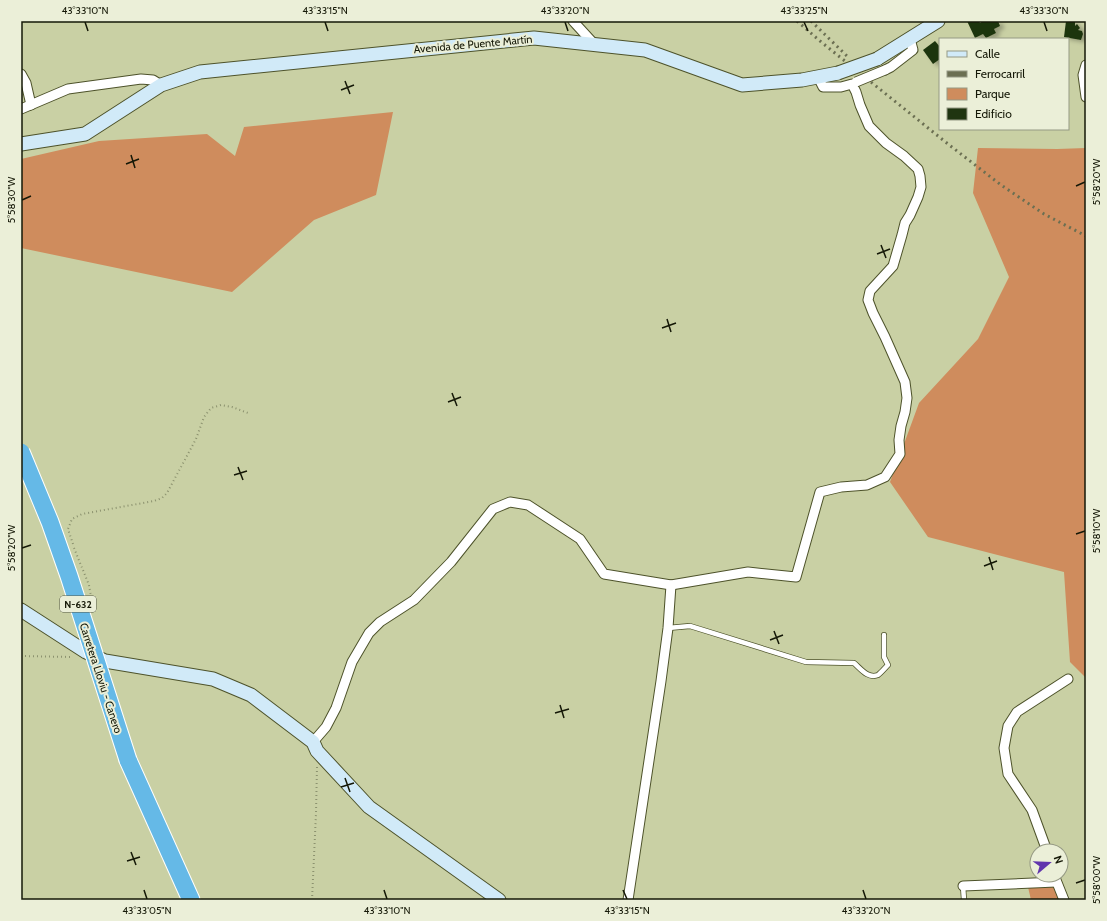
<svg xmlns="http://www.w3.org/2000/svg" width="1107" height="921" viewBox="0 0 1107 921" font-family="Cabin,sans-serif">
<defs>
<filter id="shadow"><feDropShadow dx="4.5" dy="2.5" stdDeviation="2" flood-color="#0004"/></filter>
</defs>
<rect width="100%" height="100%" fill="#c9d0a4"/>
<g fill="#cf8c5d">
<polygon points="393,112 376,195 314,220 232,292 21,248 21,159 99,141 207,134 235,156 244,127"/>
<polygon points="978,148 1057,149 1086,148 1086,678 1070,662 1064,572 928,537 890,482 919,403 978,339 1009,277 973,193"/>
<polygon points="1028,887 1054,887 1059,900 1031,900"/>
</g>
<g fill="#1f3510" filter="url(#shadow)">
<polygon points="967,21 979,21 980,23 983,21 998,21 1000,26 994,29 996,33 986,38 983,34 975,38"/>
<polygon points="1066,21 1075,21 1075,26 1077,24 1080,28 1078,30 1082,31 1083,34 1081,40 1064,37"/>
<polygon points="935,41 940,47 940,59 933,64 923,50"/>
</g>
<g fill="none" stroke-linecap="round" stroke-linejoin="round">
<g stroke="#4d522a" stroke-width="6">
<g id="lane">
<path d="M668 628 690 626 806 662 854 663C861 669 868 679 878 675 881 673 885 668 888 665L884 657V635"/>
<polyline points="963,886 964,900"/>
</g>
</g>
<g stroke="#4d522a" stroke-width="11">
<g id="street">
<polyline points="573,21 595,45"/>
<polyline points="1086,65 1083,75 1086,97"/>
<polyline points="885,70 891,67 913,50 910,39"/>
<polyline points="21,74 26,83 31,105"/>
<polyline points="21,109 68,89 141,79 153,80 161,85"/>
<polyline points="313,742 326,727 336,708 352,662 369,633 380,622 414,600 451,562 493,509 510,502 528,505 580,539 604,574 671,585 748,572 796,577 820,492 841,487 867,485 885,477 900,454 899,440 901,426 905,412 907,398 905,382 885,337 873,313 868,300 870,291 893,266 902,235 905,223 910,215 918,197 921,187 920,176 918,169 904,156 886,143 869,126 860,105 856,92 852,84 841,87 823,87 818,77"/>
<polyline points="1047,851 1032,810 1008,774 1004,748 1008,726 1017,712 1068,679"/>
<polyline points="1054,875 1064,900"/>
<polyline points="963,886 1056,882"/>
<polyline points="628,900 661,681 668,628 671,585"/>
</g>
</g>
<g stroke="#4d522a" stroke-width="15">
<g id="secondary">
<polyline points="877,59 938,21"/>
<polyline points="21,144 85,134 161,85 200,72 534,38 645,50 742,85 802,80 838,73"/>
<polyline points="21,610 86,652 105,661 213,679 251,695 313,742 317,751 369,807 499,900"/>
</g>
</g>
<g stroke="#fff" stroke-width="19">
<polyline id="highway" points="128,760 191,900"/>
</g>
<g stroke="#8c926f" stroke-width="2" stroke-dasharray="1 3" stroke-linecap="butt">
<polyline points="73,544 68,529 72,519 82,514 154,501 162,498 167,493 196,439 204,417 211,408 221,405 232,407 248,413"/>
<polyline points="74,548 89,585 92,603"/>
<polyline points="21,656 72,657"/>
<polyline points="312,900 316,813 317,767"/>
</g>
<use href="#lane" stroke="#fff" stroke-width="4.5"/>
<use href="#street" stroke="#fff" stroke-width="9"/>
<use href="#secondary" stroke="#d1eaf8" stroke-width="13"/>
<use href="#highway" stroke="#65b9e7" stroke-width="17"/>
<g stroke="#6b6f52" stroke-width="3" stroke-dasharray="2 4" stroke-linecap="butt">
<polyline points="797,21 820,41 948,144 1001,185 1044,214 1086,236"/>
<polyline points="811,21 848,57"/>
</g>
<g stroke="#4d522a" stroke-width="11" stroke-linecap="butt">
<polyline id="street-bridge" points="856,82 885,70"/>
</g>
<g stroke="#4d522a" stroke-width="15" stroke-linecap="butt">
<polyline id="secondary-bridge" points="838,73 877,59"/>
</g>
<g stroke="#fff" stroke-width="19" stroke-linecap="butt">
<polyline id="highway-bridge" points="21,452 50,522 69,576 128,760"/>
</g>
<use href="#street-bridge" stroke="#fff" stroke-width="9"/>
<use href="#secondary-bridge" stroke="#d1eaf8" stroke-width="13"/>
<use href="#highway-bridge" stroke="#65b9e7" stroke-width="17"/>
</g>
<path fill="none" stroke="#151807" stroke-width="1.5" d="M85 22 88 31M325 22 328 31M565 22 568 31M804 22 808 31M1044 22 1047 31M345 81 350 94M341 90 354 85M131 155 135 168M126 164 139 159M1076 186 1085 182M22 200 31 196M881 245 886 258M877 254 890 249M667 319 671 332M662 328 676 323M452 393 457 406M448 402 461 397M238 467 243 480M234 475 247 471M1076 534 1085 531M22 548 31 545M989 557 993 570M984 566 997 561M774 631 779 644M770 640 783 635M560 705 564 718M555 713 569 709M345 778 350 792M341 787 354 783M131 852 136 865M127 861 140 857M1076 883 1085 880M144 890 147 899M384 890 387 899M623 890 627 899M863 890 866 899"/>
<g text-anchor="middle" stroke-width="4" stroke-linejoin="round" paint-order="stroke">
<rect fill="#ebefd8" stroke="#555846" stroke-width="1" x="60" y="596" width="36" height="16" rx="3"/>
<g font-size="10" font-weight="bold" fill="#151807">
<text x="78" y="608">N-632</text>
</g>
<g font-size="11" fill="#151807" stroke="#ebefd8">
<text transform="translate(473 44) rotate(-5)" y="4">Avenida de Puente Martín</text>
<text transform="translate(101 678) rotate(72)" y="4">Carretera Lloviu - Canero</text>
</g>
</g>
<rect width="1107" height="921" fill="none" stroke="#ebefd8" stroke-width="44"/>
<rect x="939" y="38" width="130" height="92" fill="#ebefd8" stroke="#959984"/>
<rect x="947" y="51" width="20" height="6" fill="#d1eaf8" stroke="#959984"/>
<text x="975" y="58" font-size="12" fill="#151807">Calle</text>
<rect x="947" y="71" width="20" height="6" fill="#6b6f52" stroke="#959984"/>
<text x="975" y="78" font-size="12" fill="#151807">Ferrocarril</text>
<rect x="947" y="88" width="20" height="12" fill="#cf8c5d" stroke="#959984"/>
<text x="975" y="98" font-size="12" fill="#151807">Parque</text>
<rect x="947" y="108" width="20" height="12" fill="#1f3510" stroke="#959984"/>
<text x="975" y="118" font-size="12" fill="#151807">Edificio</text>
<g transform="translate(1049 863) rotate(71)"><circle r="19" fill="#ebefd8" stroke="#959984"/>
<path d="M0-3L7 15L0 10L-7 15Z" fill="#6135ad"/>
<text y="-6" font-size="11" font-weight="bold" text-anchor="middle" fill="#151807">N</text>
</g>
<rect x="22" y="22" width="1063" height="877" fill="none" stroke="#151807" stroke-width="1.5"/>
<g font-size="10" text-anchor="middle" fill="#151807">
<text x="85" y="14">43°33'10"N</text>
<text x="325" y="14">43°33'15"N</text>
<text x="565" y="14">43°33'20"N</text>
<text x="804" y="14">43°33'25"N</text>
<text x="1044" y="14">43°33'30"N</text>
<text transform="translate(1096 182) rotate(-90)" y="4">5°58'20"W</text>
<text transform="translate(11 200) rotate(-90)" y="4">5°58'30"W</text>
<text transform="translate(1096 531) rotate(-90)" y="4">5°58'10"W</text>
<text transform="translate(11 548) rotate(-90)" y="4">5°58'20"W</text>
<text transform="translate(1096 880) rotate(-90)" y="4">5°58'00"W</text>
<text x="147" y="914">43°33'05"N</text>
<text x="387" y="914">43°33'10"N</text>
<text x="627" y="914">43°33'15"N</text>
<text x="866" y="914">43°33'20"N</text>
</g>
</svg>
